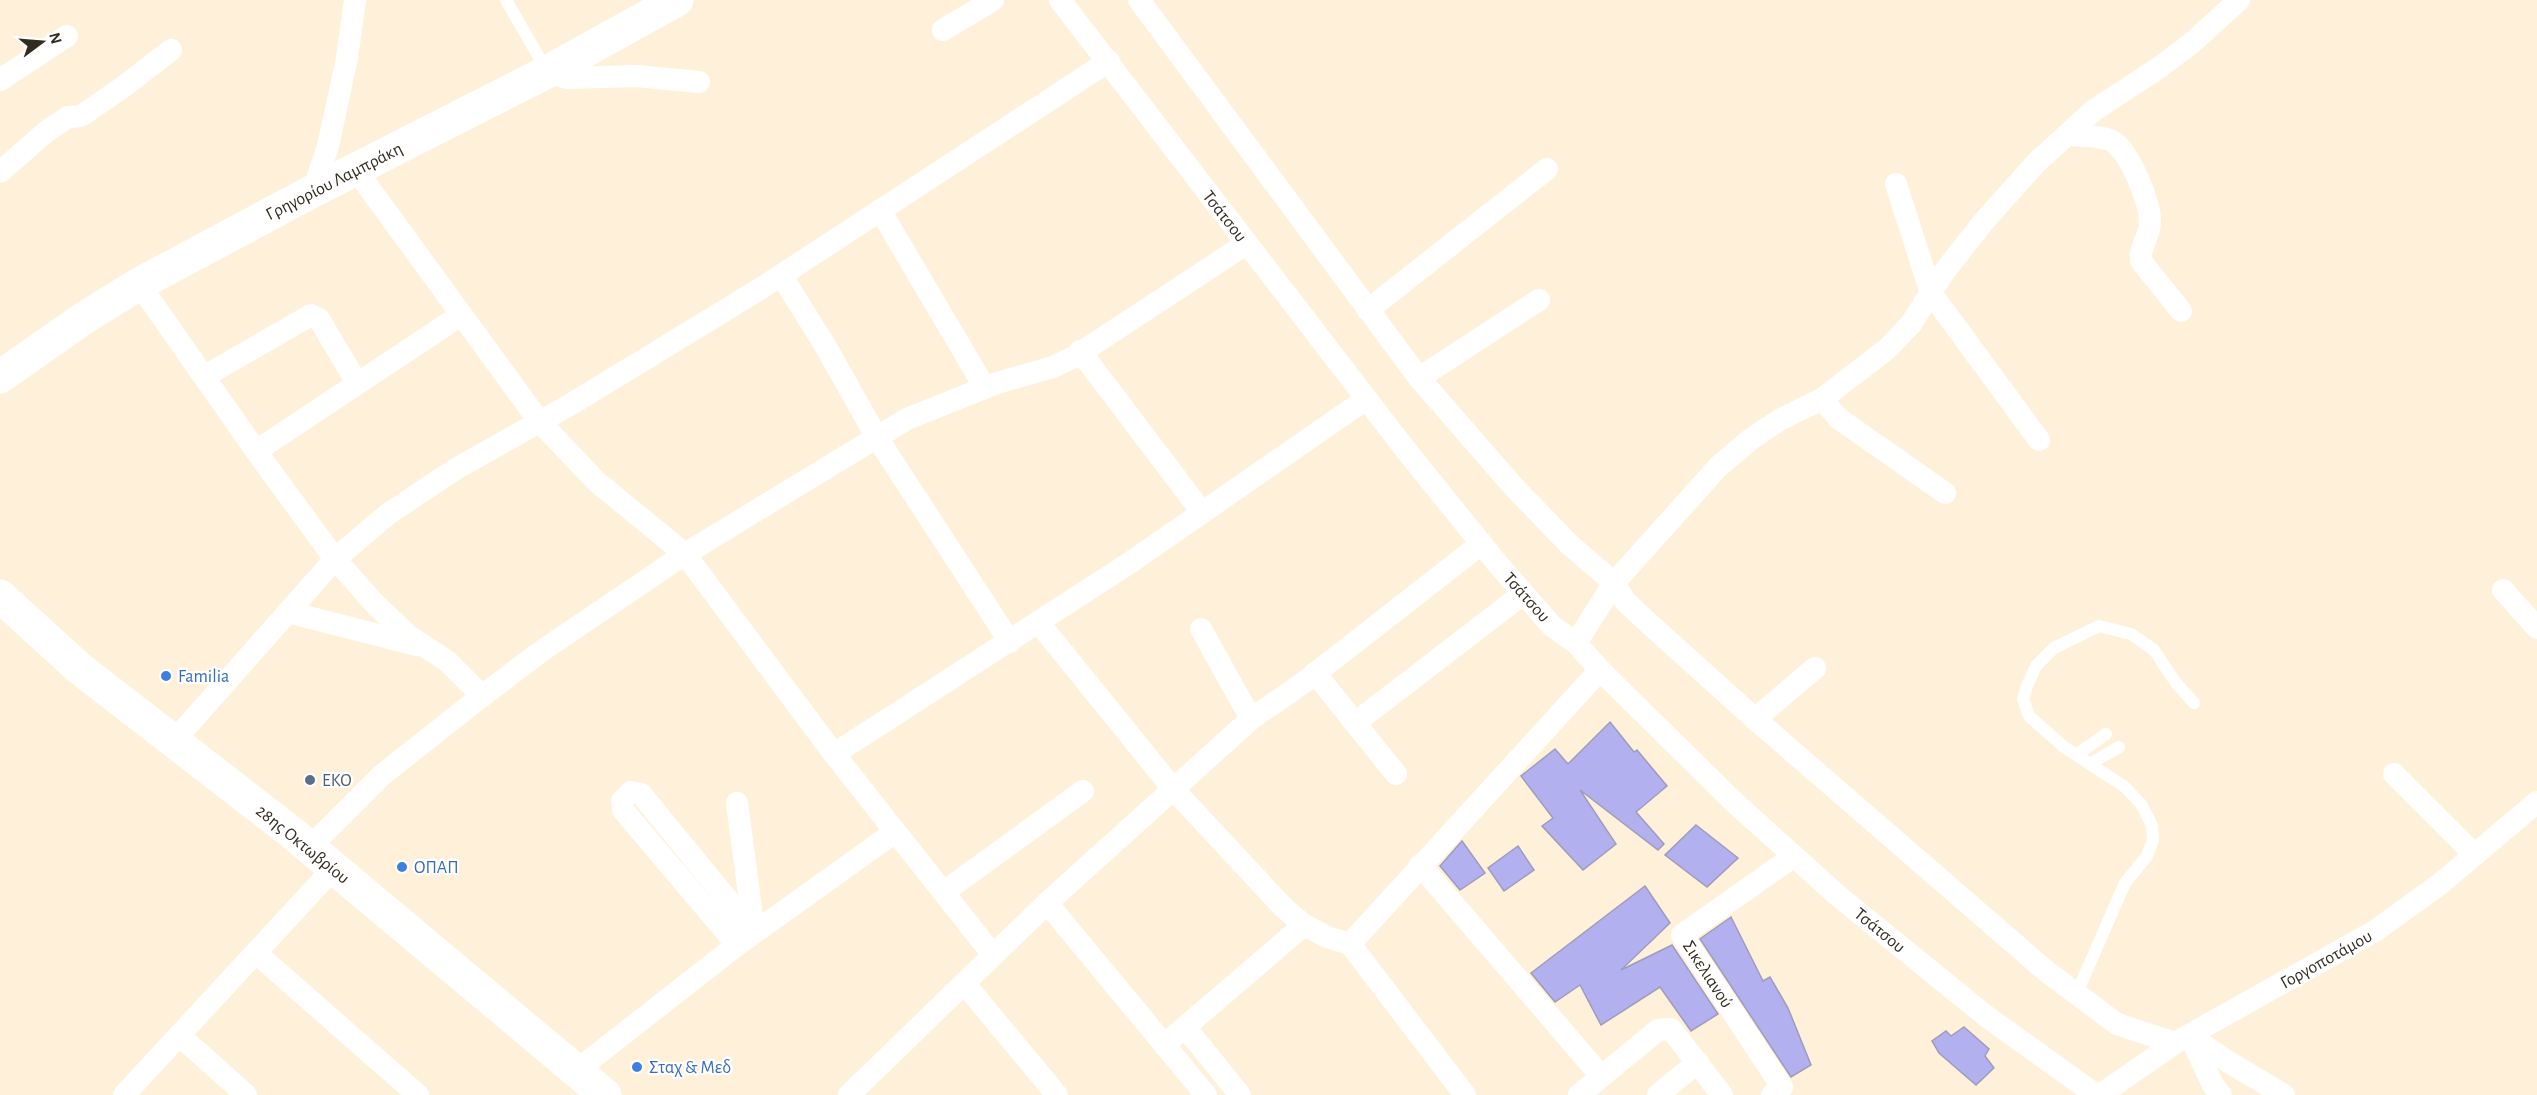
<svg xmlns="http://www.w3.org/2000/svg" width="2537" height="1095" viewBox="0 0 2537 1095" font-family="'Alegreya Sans',sans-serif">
<rect width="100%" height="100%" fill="#fff1d9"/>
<g fill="#b3b0f0" stroke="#9d9cbb" stroke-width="1.5">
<polygon points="1610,722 1634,752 1637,750 1667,786 1636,812 1664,844 1658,850 1580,790 1616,844 1583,870 1542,826 1553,818 1521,776 1555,749 1568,764"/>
<polygon points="1696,825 1738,858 1707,887 1665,855"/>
<polygon points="1462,841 1485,873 1460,890 1440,866"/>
<polygon points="1518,846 1534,870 1504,891 1488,868"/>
<polygon points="1645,886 1670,923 1621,970 1672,945 1718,1014 1691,1031 1660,987 1601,1025 1580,985 1555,1002 1531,973"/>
<polygon points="1731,917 1763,981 1770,977 1788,1008 1811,1065 1791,1077 1700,939"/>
<polygon points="1964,1027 1989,1049 1985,1056 1994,1068 1976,1085 1939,1053 1932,1041 1946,1031 1951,1036"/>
</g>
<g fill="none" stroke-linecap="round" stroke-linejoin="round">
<g stroke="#fff" stroke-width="12">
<polyline points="506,0 547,71"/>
<polyline points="2076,755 2106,734"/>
<polyline points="2090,764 2119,747"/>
<polyline points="2076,995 2125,883 2147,856 2153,840 2152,825 2141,804 2125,787 2064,747 2029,716 2023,699 2027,686 2036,666 2054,648 2099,626 2131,634 2154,650 2176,683 2194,703"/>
</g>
<g stroke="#fff" stroke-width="22">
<polyline points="1060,0 1405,449 1497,563 1552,626 1576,643 1600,670 1734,802 1837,895 1986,1016 2096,1095"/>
<polyline points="1139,0 1419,378 1513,486 1569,544 1614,583 1625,601 1644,619 1755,719 2046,971 2117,1024 2175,1043"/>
<polyline points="943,30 993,0"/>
<polyline points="547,72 567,78 637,76 699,82"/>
<polyline points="0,80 67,36"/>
<path d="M2069 135C2082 136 2097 135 2110 140 2129 148 2150 202 2150 222 2150 236 2139 247 2141 261L2181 311"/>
<polyline points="356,170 539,421 597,482 685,554 834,754 993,955"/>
<polyline points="0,172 47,131 68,117 81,116 123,87 171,50"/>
<polyline points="1896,184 1931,293 2039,440"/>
<polyline points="313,191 328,146 347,58 355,0"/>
<polyline points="880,210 985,388"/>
<polyline points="781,275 826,347 876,436 1010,642"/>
<polyline points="139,284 256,451 335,559 375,604 409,636 447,661 482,696"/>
<polyline points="1368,310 1547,169"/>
<polyline points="1080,351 1201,511"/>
<polyline points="205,376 311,315 319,319 357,383"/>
<polyline points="1419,378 1539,300"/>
<polyline points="1822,399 1838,418 1945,493"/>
<polyline points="256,451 461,315"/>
<polyline points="2503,590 2537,628"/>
<polyline points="288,612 417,645"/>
<polyline points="1039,623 1174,790 1283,907 1304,925 1327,937 1350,944 1465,1095"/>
<polyline points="1201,629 1251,719"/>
<polyline points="1576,643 1614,583 1718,467 1751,439 1781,419 1822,399 1887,349 1911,324 1944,272 1985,220 2037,162 2093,111 2160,67 2193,42 2239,0"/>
<polyline points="1315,673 1396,774"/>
<polyline points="1755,719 1815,668"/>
<polyline points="1355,723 1523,594"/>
<polyline points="173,742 335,559 388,514 454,470 573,403 760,289 1109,61"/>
<polyline points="834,754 1131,562 1366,399"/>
<polyline points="2394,774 2475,855"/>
<polyline points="737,803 754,932"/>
<polyline points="309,848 382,775 482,696 543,650 685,554 907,419 997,383 1053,367 1074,357 1246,244"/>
<polyline points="1420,865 1601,1076"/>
<polyline points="944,892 1083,791"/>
<polyline points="1047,903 1206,1095"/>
<polyline points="1350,944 1600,670"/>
<polyline points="737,945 623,810 622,801 631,792 641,794 754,932"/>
<polyline points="256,953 418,1095"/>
<polyline points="964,983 1057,1095"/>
<polyline points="1185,1027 1240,1095"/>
<polyline points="179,1035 246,1095"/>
<polyline points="2189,1035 2227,1061 2284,1095"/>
<polyline points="2190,1036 2213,1085 2221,1095"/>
<polyline points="1164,1045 1304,925"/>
<polyline points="576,1071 737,945 895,832"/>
<polyline points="124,1095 333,869"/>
<polyline points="849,1095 1047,903 1251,719 1303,683 1481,544"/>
<polyline points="1579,1095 1658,1030 1671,1029 1722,1095"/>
<polyline points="1658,1095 1698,1062"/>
<polyline points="1772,1095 1782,1087 1682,935 1794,856"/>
<polyline points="2100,1095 2175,1043 2375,931 2440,884 2537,802"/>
</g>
<polyline stroke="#fff" stroke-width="33" points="0,377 84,318 139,284 313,191 547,72 677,0"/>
<polyline stroke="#fff" stroke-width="33" points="0,596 79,668 291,832 605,1095"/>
</g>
<g fill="#3f7fe0" stroke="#fff" stroke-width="2">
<circle cx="166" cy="676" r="6"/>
<circle cx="402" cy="867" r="6"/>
<circle cx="637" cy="1067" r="6"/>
</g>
<circle fill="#5c6f8a" stroke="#fff" stroke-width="2" cx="310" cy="780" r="6"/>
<g text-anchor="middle" stroke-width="4.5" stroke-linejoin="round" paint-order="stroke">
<g font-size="18" fill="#322b20" stroke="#fff">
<text transform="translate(334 181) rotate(-27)" y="6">Γρηγορίου Λαμπράκη</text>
<text transform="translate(1225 216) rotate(52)" y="6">Τσάτσου</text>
<text transform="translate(1527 597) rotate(48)" y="6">Τσάτσου</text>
<text transform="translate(303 844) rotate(39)" y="6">28ης Οκτωβρίου</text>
<text transform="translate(1880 930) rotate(39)" y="6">Τσάτσου</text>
<text transform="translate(2326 959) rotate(-29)" y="6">Γοργοποτάμου</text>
<text transform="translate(1708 974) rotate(57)" y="6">Σικελιανού</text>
</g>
<g font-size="18" fill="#366cbe" stroke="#fff" text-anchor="start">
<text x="178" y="682">Familia</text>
<text x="414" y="873">ΟΠΑΠ</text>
<text x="649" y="1073">Σταχ &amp; Μεδ</text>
</g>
<g font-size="18" fill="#4e5e75" stroke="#fff" text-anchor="start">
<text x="322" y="786">EKO</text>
</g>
</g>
<g transform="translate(42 42) rotate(74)" stroke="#ffffff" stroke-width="4.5" paint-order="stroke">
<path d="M0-4.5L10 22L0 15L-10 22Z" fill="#322b20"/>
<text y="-9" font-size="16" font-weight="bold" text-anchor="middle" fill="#322b20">N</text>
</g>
</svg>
